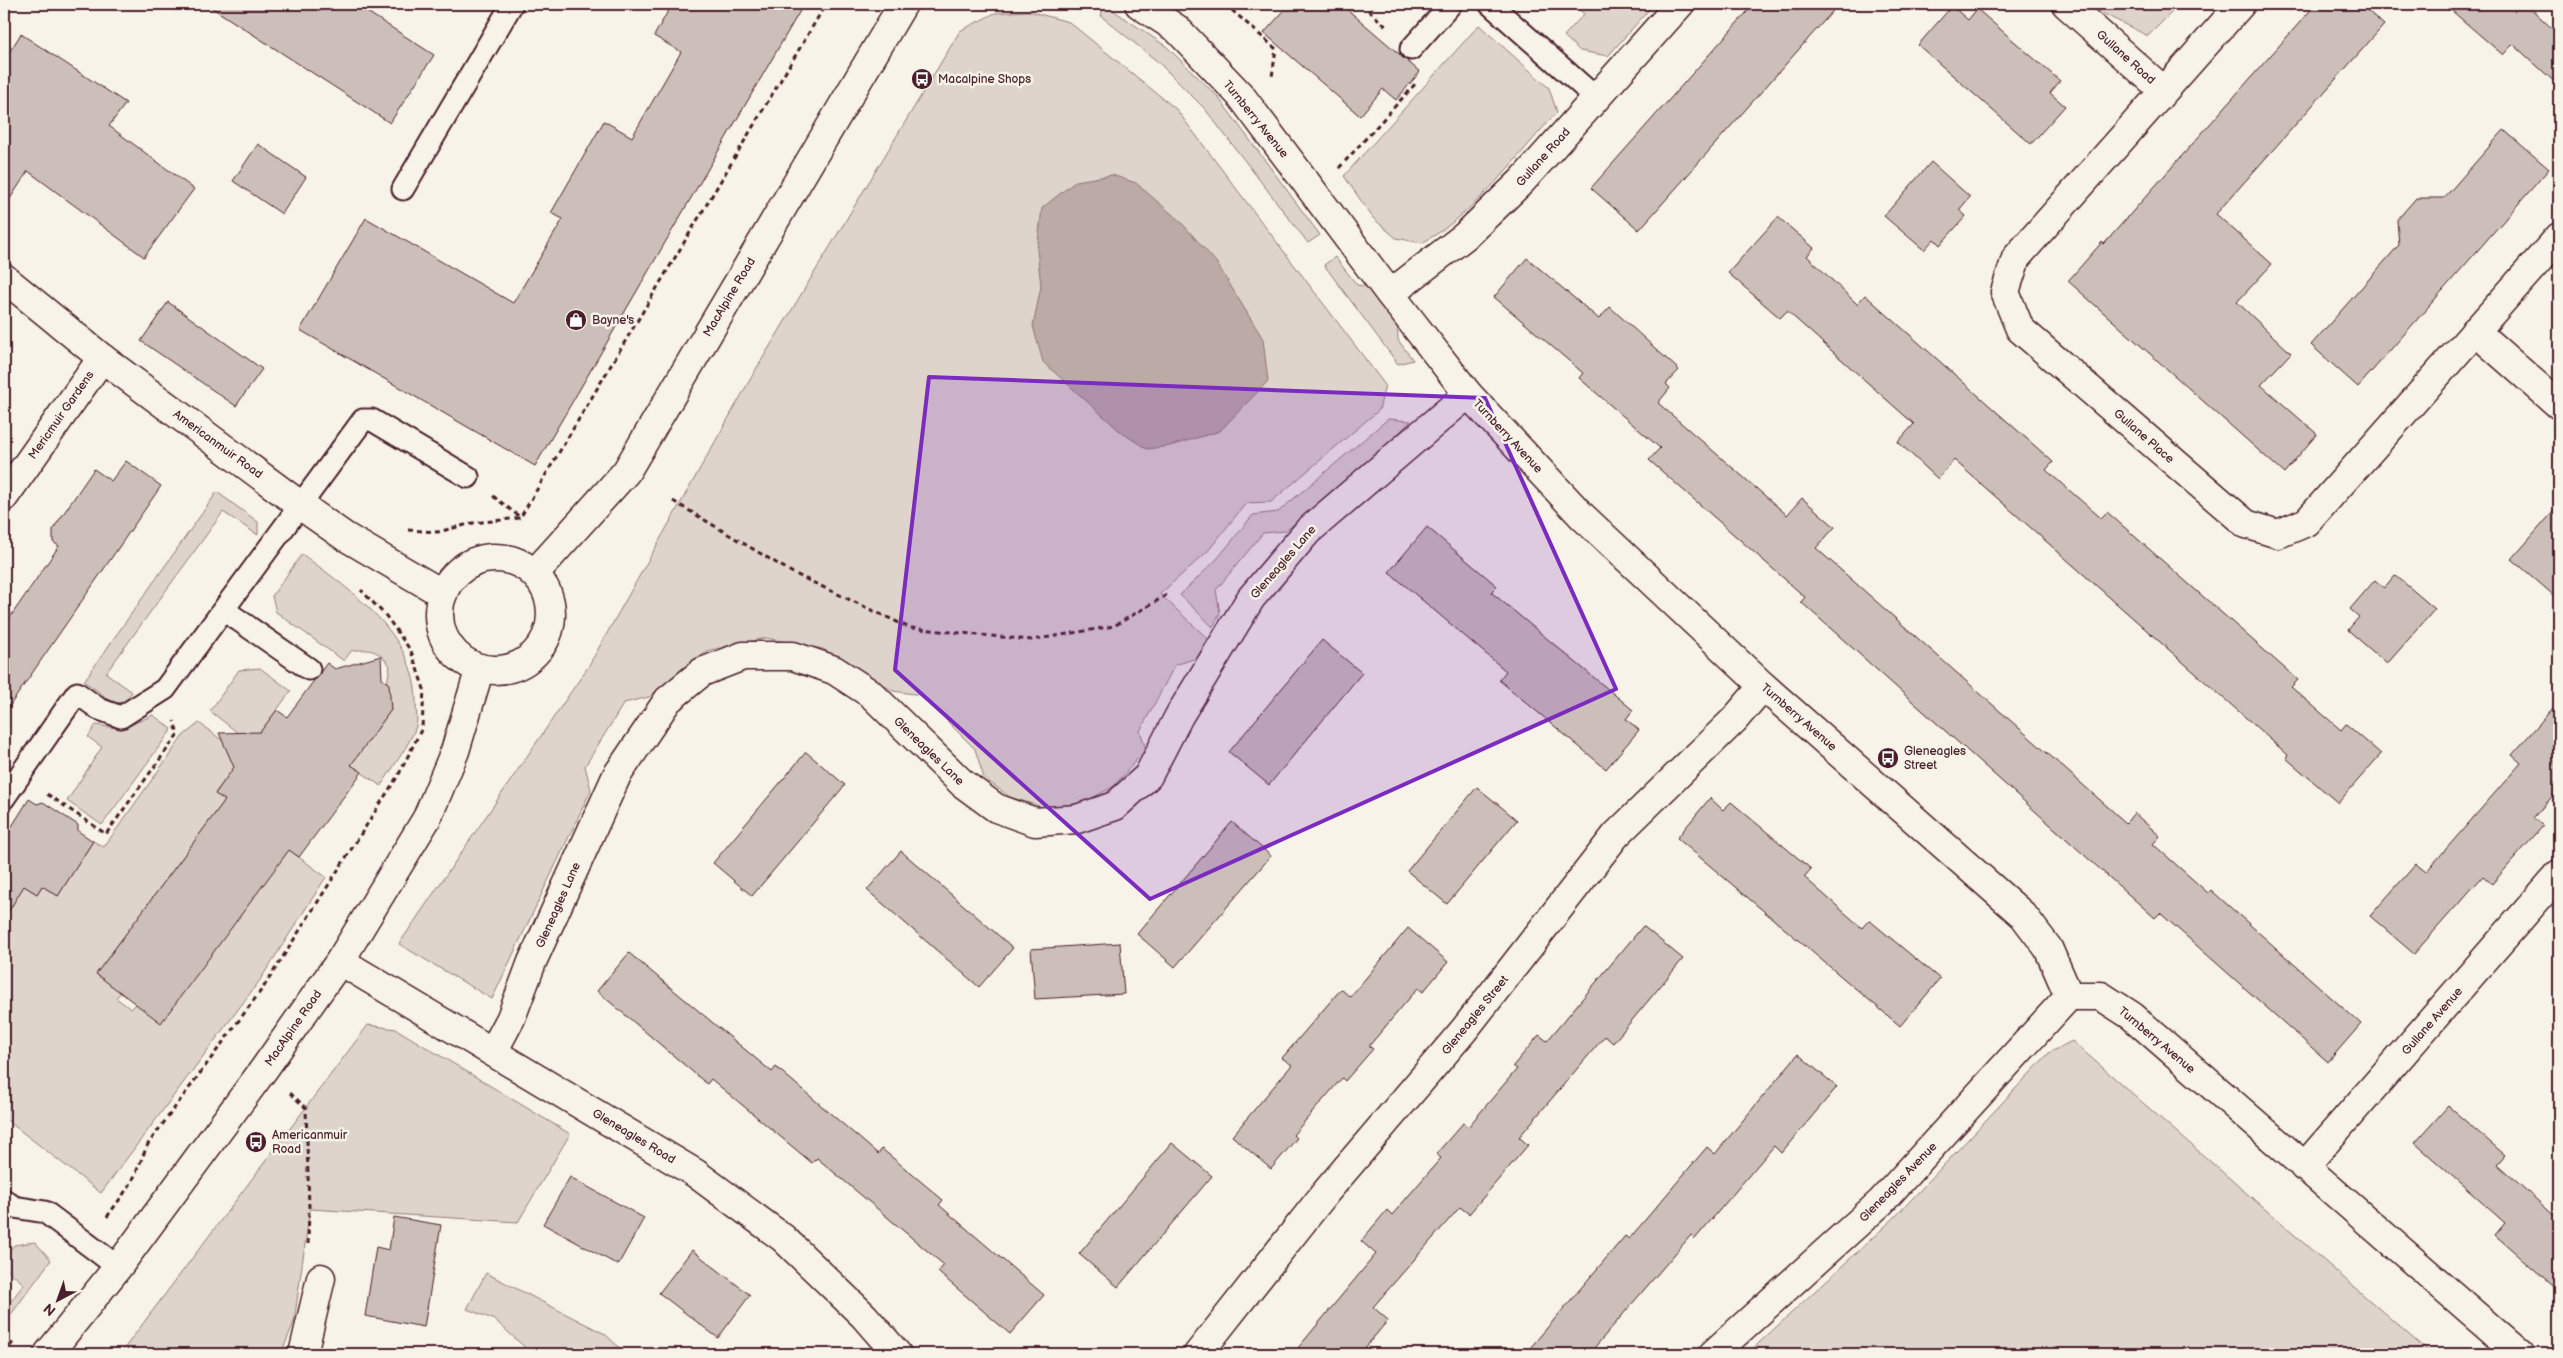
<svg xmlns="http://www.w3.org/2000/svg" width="2563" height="1358" viewBox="0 0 2563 1358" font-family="'Balsamiq Sans',sans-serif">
<rect width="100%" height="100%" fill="#f7f3e8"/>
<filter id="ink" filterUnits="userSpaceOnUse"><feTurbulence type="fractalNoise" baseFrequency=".02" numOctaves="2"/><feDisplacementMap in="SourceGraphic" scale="10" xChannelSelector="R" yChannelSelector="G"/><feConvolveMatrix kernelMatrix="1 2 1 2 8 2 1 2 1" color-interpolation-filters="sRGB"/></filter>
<g filter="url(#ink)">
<g fill="#ded4cc" stroke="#947a7c">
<polygon points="1104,4 1167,47 1218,97 1320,235 1308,243 1205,109 1158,62 1101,16"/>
<polygon points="1573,4 1654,4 1608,56 1580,51 1564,36 1584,14"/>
<polygon points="2091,4 2173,4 2177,7 2148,36 2102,13"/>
<polygon points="1028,11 1069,22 1176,109 1385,385 1379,410 1271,502 1246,503 1208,551 1160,594 1208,639 1197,658 1175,665 1140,731 1146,749 1114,786 1083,803 1045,808 1010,797 984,778 975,749 921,695 893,691 823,649 766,638 706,651 649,697 624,703 585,766 591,790 492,999 399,944 588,667 755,371 960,31 995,13"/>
<path d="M1479 25 1549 88 1557 112C1515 158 1476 213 1422 243L1396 238 1373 218 1344 176Z"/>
<polygon points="1335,257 1357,285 1381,289 1397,312 1398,340 1413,360 1398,364 1324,265"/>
<polygon points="1388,419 1411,421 1338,492 1285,531 1263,533 1216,590 1220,613 1213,627 1180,595 1217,559 1253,515 1278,512"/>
<polygon points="217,492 258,522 258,535 223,512 106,673 132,692 125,702 114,703 84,681"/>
<path d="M302 554C351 591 416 634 416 703 416 710 418 720 416 726 412 741 390 771 381 786L351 765 391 710 387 683 390 666C379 650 370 648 351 651L344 661 276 612 272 596Z"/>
<polygon points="260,668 291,691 255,739 238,733 210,711 239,670"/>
<polygon points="153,715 172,729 102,825 67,801 102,747 88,737 96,725 122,729"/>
<polygon points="199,723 227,744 238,763 215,793 225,800 96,974 121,992 116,998 131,1009 289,850 326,877 260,980 101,1193 4,1118 4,883 19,893 24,886 37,894 42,886 58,896 93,841 104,847 183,736"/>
<polygon points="368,1025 396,1029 570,1134 518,1222 310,1209 294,1322 281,1354 120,1354"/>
<polygon points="2072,1041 2431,1354 1747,1354 1895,1217 2049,1053"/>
<polygon points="35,1242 51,1260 4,1324 4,1310 24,1284 4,1267 4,1258 14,1245"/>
<polygon points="486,1273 605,1334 626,1354 532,1354 495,1320 467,1309"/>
</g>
<polygon fill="#bcaaa7" stroke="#8e7275" points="1112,175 1136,183 1180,221 1216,262 1263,339 1268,381 1220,431 1170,446 1147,449 1122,433 1043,362 1033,326 1041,286 1037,250 1042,208 1076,181"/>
<g fill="#ccbfb9" stroke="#4a1f2b">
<polygon points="206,4 355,4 434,55 390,123"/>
<polygon points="672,4 804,4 535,466 300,330 366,218 513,303 563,219 551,213 604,121 632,137 681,52 654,36"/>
<polygon points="1290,4 1341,4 1420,72 1396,100 1383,89 1360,116 1264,33"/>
<polygon points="1754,4 1839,4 1639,230 1591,188"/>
<polygon points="2316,4 2360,4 2384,25 2216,214 2272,264 2237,302 2291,353 2261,385 2317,434 2284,473 2068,281 2102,242 2104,244"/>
<polygon points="2444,4 2526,4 2559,35 2559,86 2513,44 2503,55"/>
<polygon points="1952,6 1968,20 1977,9 2060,81 2050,93 2065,106 2031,144 1918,45"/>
<polygon points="21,34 126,103 109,126 194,189 144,257 28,171 4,208 4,60"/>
<polygon points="2504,130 2549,169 2358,387 2311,345 2399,245 2397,220 2416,198 2444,198"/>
<polygon points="258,144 306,177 282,214 233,181"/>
<polygon points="1931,162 1970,197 1959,210 1966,216 1940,245 1934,239 1924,250 1884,216"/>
<polygon points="1778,217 1814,248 1807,256 1857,304 1865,295 2053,462 2046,470 2101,518 2107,512 2298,680 2291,687 2341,730 2346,724 2381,754 2338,803 2286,758 2288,755 1954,460 1938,479 1898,442 1914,424 1787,311 1780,318 1728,273"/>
<polygon points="1527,258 1599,319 1610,307 1679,370 1666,384 1670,388 1658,403 1787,515 1802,498 1835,527 1816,548 2126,823 2134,813 2160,836 2153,844 2208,893 2211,890 2361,1024 2328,1062 2160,913 2155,918 2092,862 1801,602 1805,597 1649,460 1660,448 1579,378 1583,373 1494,297"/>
<polygon points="168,302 262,369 236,406 141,341"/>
<polygon points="126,461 161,486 4,714 4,626 59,546 53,542 53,529 94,469 111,481"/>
<polygon points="2559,505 2559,600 2512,559"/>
<polygon points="1427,527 1497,586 1491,592 1633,710 1626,719 1639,730 1606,769 1499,680 1506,671 1389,572"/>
<polygon points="2395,575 2435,609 2387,664 2348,630 2359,617 2350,609 2375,580 2384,588"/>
<polygon points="1322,640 1362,673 1269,785 1229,752"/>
<polygon points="381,656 382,679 389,684 391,710 351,765 362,772 299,857 289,850 161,1023 96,974 225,800 215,794 234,767 219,733 260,732 277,710 287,717 327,663 335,669"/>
<polygon points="2559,701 2559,789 2533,818 2543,826 2492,884 2483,876 2414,954 2370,916 2416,864 2426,872 2521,763 2512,755"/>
<polygon points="806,752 845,785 752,896 713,863"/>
<polygon points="1477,787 1517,820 1447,904 1407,871"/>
<polygon points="1710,798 1723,810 1731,802 1811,869 1804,877 1862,928 1869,920 1940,979 1900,1026 1677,838"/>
<polygon points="29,799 37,804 43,802 78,825 78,831 93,841 58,896 42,886 37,894 24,886 4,919 4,839"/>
<polygon points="1232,822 1271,856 1175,967 1137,934"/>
<polygon points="901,851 1013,948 979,987 867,890"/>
<polygon points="1643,926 1683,959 1613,1043 1605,1036 1519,1137 1528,1145 1469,1214 1460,1207 1373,1307 1388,1320 1360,1354 1293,1354 1376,1254 1361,1241 1387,1210 1392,1215 1441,1158 1436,1154 1463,1123 1468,1127 1517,1069 1513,1066 1539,1035 1547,1041"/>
<polygon points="1408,928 1448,962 1423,992 1418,988 1369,1046 1373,1049 1345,1081 1342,1078 1293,1135 1297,1138 1271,1169 1232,1136 1292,1065 1282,1058 1312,1023 1341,989 1350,997"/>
<polygon points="1120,943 1124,994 1035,999 1031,949"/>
<polygon points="629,953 772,1072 776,1067 878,1154 882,1149 943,1200 939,1205 1044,1295 1010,1334 938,1272 944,1265 817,1158 812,1163 711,1079 707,1084 597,991"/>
<polygon points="1798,1054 1837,1087 1781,1153 1774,1146 1695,1239 1691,1235 1589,1354 1525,1354 1625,1236 1629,1239 1707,1147 1715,1154"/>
<polygon points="2448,1106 2505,1155 2497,1164 2559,1220 2559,1291 2495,1235 2505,1223 2415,1143"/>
<polygon points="1172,1143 1212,1176 1118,1287 1079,1254"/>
<polygon points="570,1177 644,1218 618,1265 543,1224"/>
<polygon points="394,1217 441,1225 424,1327 365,1316 376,1247 389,1250"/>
<polygon points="692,1250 750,1295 718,1338 659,1293"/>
</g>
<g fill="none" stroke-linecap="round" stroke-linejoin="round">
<g stroke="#4a1f2b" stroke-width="25">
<g id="service">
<polyline points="1490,4 1596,98"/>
<polyline points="1411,49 1451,4"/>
<polyline points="403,189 512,4"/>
<polyline points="224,610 309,669"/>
<polyline points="4,798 77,693 99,709 121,717 165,689 363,420 372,420 468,477"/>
<polyline points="4,1200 14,1207 45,1212 118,1267"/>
</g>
</g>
<g stroke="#4a1f2b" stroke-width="31">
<g id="minor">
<polyline points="2066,4 2163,90"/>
<polyline points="2241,4 2016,258 2005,292 2020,329 2246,524 2278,534 2307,522 2559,237"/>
<polyline points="4,278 102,358 300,505 344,536 443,594"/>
<polyline points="1390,294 1465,236 1522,181 1680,4"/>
<polyline points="2475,331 2559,405"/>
<polyline points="4,497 102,358"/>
<polyline points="340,961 695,1173 783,1238 864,1316 897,1354"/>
<polyline points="493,1052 511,1018 532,962 617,775 668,700 702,672 743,656 793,656 834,670 871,694 962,783 996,808 1035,822 1077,819 1115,806 1148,776 1179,716 1251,598 1308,531 1468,394"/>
<polyline points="2304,1167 2559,874"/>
<polyline points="303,1354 321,1278"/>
<polyline points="1198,1354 1326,1192 1464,1030 1616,835 1734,720 1763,686"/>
<polyline points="1713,1354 1881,1202 2069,996"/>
</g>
</g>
<g stroke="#4a1f2b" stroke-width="31">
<g id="tertiary">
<polyline points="1139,4 1177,29 1241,96 1390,294 1468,394 1582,516 1763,686 2023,915 2048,948 2069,996 2101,996 2132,1016 2520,1354"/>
<circle cx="495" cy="614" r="56"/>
<polyline points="534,574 626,472 903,4"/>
<polyline points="48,1354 118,1267 264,1069 340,961 427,818 455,751 480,668"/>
</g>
</g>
<g stroke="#4a1f2b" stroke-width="3" stroke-dasharray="5 4" stroke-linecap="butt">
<polyline points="1225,4 1276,49 1272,77"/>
<polyline points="1374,4 1368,10 1387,27"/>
<polyline points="1339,168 1417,82"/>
<polyline points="493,496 520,517"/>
<polyline points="673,501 793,573 910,628 1032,640 1114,626 1170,593"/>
<polyline points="408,530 438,532 473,523 520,518 826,4"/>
<polyline points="47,794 106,834 178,734 174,721"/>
<polyline points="290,1093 306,1108 309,1208 308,1245"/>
<polyline points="107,1217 132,1182 148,1144 265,985 399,774 422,728 424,689 411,651 386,616 361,590"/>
<polyline points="5,1354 13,1342"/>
</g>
<use href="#service" stroke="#f7f3e8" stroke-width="21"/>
<use href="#minor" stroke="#f7f3e8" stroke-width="28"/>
<use href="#tertiary" stroke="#f7f3e8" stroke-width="28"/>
</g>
</g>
<path fill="#7b2cbf" fill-opacity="0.2" stroke="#7b2cbf" stroke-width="4" stroke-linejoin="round" d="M929 377 1485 398 1616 689 1150 899 895 670Z"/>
<defs>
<g id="bus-disc" transform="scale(1.125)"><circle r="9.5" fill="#4a1f2b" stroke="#f7f3e8"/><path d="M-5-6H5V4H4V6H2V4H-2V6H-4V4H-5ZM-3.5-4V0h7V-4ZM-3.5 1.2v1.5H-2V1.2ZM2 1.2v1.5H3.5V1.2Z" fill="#fff"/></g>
<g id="shop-disc" transform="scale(1.125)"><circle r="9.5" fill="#4a1f2b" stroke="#f7f3e8"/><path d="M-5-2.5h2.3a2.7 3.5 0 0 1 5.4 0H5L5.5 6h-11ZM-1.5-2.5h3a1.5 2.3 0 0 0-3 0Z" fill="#fff"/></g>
</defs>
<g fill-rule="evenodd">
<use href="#bus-disc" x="922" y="79"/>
<use href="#shop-disc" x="576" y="320"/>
<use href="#bus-disc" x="1888" y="758"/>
<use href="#bus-disc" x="256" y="1142"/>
</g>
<g text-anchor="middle" stroke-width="5" stroke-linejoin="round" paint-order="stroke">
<g font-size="12" fill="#4a1f2b" stroke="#f7f3e8">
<text transform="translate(2126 57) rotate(42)" y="4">Gullane Road</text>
<text transform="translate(1256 119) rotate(51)" y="4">Turnberry Avenue</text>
<text transform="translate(1543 157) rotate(-48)" y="4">Gullane Road</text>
<text transform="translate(729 297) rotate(-59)" y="4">MacAlpine Road</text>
<text transform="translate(61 415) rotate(-55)" y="4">Mericmuir Gardens</text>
<text transform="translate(1508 436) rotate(47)" y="4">Turnberry Avenue</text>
<text transform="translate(2144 436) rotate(41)" y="4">Gullane Place</text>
<text transform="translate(218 444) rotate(36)" y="4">Americanmuir Road</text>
<text transform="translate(1283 562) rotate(-49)" y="4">Gleneagles Lane</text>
<text transform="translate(1799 717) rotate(41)" y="4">Turnberry Avenue</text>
<text transform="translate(929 751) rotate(44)" y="4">Gleneagles Lane</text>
<text transform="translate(558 905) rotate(-66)" y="4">Gleneagles Lane</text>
<text transform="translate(1475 1015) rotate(-51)" y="4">Gleneagles Street</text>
<text transform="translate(2432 1021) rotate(-49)" y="4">Gullane Avenue</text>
<text transform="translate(293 1028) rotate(-55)" y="4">MacAlpine Road</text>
<text transform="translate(2157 1040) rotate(40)" y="4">Turnberry Avenue</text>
<text transform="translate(634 1136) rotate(31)" y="4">Gleneagles Road</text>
<text transform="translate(1898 1182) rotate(-46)" y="4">Gleneagles Avenue</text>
</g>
<g font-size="12" fill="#4a1f2b" stroke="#f7f3e8" text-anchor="start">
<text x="938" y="83">Macalpine Shops</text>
<text x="592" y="324">Bayne's</text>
<text x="1904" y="755">Gleneagles<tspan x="1904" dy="14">Street</tspan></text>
<text x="272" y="1139">Americanmuir<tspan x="272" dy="14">Road</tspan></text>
</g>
</g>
<rect width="2563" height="1358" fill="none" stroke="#f7f3e8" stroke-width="20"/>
<rect x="10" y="10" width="2543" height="1338" fill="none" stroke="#4a1f2b" stroke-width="2" filter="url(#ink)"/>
<g transform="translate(58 1300) rotate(221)" stroke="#f7f3e8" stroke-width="4" paint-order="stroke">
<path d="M0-4L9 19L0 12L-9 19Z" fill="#4a1f2b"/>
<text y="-8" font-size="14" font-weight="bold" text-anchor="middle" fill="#4a1f2b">N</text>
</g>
</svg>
